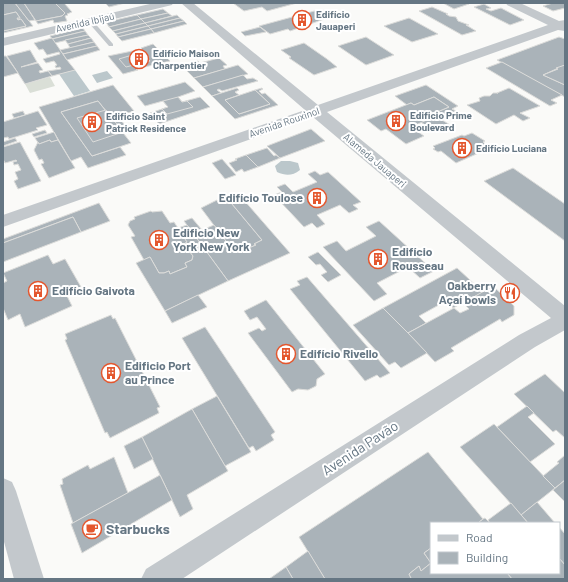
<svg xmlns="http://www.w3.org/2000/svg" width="568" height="582" viewBox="0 0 568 582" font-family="Barlow,sans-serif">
<rect width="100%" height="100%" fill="#fafaf8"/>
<polygon fill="#dadfd7" points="50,77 55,86 30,93 25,84"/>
<g fill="#bbc7cb">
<polygon points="75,70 90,91 74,96 59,74"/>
<polygon points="107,71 113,78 97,83 92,75"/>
<path d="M281 161H290L298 163 300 170C292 176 286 176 277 172L275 166Z"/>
</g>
<g fill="#aab3b9" stroke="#dcdcda">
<polygon points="3,3 15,3 33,26 3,33 3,31 26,26 21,19 18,20 17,18 20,18 16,12 3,15"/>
<polygon points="15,3 24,3 35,20 29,21"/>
<polygon points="24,3 55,3 65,13 62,16 36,21"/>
<polygon points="55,3 64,3 72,12 67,14 68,15 65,16 67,21 54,23 53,20 38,24 36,21 62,16 65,13"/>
<polygon points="105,3 125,3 109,7"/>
<polygon points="233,3 297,3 267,11 262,7 244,11"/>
<polygon points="443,3 467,3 469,4 454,9"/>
<polygon points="553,3 565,3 565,8 553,11 543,6"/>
<polygon points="484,4 491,8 486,9 491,11 501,8 524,20 510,25 474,7"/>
<polygon points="432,7 448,14 446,14 449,16 456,17 458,21 469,25 466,25 476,31 462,35 419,11"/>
<polygon points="163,9 168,13 141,19 137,15"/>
<polygon points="318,10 330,17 290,31 288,29 270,34 259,26"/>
<polygon points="16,12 20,18 17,18 18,20 21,19 26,26 3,31 3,15"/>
<polygon points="168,13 172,16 145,23 141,19"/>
<polygon points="137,15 141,19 109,27 106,22"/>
<polygon points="177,15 180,18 148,26 145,23"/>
<polygon points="180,18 184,21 151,29 148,26"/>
<polygon points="409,18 438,34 412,42 384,26"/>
<polygon points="141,19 145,23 113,31 109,27"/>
<polygon points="184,21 187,24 154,33 151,29"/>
<polygon points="145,23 148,26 116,34 113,31"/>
<polygon points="148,26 151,29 118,37 116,34"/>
<polygon points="260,27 266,32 245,36 241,32"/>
<polygon points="83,28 85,31 52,39 50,36"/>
<polygon points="151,29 154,33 122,41 118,37"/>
<polygon points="85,31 88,35 55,43 52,39"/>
<polygon points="88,35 91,38 68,44 65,40"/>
<polygon points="366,37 394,55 366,65 338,46"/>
<polygon points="559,37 565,39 565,65 543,75 565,85 565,97 497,60"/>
<polygon points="52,38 67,60 75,70 52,76 48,71 61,69 60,67 56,68 55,66 57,65 54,61 46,63 43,59 60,54 59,52 47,55 43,49 39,50 34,43"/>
<polygon points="91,38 94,42 70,48 68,44"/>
<polygon points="94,42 97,46 63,54 60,50"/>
<polygon points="304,43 327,59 337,67 314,75 289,58 291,57 281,50"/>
<polygon points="153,44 170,61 136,69 138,70 123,74 108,56 142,49 141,48"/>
<polygon points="97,46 100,50 67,60 63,54"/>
<polygon points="30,50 37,62 21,67 38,63 43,70 39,71 40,73 48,71 52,76 25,84 7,56"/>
<polygon points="142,52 150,61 126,67 119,59"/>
<polygon points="3,56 6,56 18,73 3,77"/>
<polygon points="219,58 227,65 223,66 225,69 194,78 182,66 198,61 200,63"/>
<polygon points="502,62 562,95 551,100 557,103 550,106 486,68"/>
<polygon points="238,65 248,74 203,87 194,78"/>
<polygon points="565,65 565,85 543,75 558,69 556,68"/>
<polygon points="243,75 247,79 253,78 258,81 222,91 219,89 217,90 221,93 212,96 203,87"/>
<polygon points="185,82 195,91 178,97 182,102 200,97 210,107 159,124 150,113 168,107 163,101 145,106 137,96"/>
<polygon points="113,85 134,111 118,116 129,131 123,132 98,101 61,112 92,156 120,147 126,155 88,168 81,157 71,161 39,107"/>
<polygon points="426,85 458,106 452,109 456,111 439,118 450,125 434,132 421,122 429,119 425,117 449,107 434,97 414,105 411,103 407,105 395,96"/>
<polygon points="237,88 239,90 235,92 239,95 225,100 239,114 270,104 255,90 262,88 263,89 259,91 262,94 265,93 278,105 235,119 212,96"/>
<polygon points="509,88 540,106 520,113 530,118 523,121 514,115 496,124 467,105 480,101 479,98 484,96 490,96 493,93 498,93 497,93"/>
<polygon points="255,90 270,104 239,114 225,100"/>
<polygon points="178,97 182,102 187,101 193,107 167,114 162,109 168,107 163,101"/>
<polygon points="434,97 449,107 425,117 429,119 411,127 424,136 406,144 386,129 381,131 367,120 411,103 414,105"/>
<polygon points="98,101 131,143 92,156 61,112"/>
<polygon points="106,110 123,132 93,142 77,118"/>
<polygon points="23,111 25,115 14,118 12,114"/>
<polygon points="38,111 47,125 36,128 38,130 9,139 8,137 3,138 3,122"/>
<polygon points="311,129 325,141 280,158 267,146"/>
<polygon points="45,130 47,133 34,137 32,134"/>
<polygon points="54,132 58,140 51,142 50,140 39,144 35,138"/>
<polygon points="472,133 485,141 483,142 490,148 456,163 441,151 438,152 433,149 435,148 433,146 462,135 464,136"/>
<polygon points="15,138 17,141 3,146 3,142"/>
<polygon points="50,140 51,142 58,140 75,168 49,178 41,164 44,163 42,159 39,160 34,150 38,142 39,144"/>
<polygon points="20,142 41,181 18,189 14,181 18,179 15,172 21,170 18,164 14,165 13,162 17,161 16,160 5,163 3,159 3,147"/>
<polygon points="267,148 274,156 276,155 280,158 258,167 246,155"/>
<polygon points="246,155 258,167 244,172 242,169 236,172 229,163 237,160 235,159"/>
<polygon points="222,159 236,175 225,179 212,163"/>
<polygon points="513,168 565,204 565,241 484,181"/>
<polygon points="315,171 320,175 328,172 361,202 353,205 358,209 349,213 340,205 317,215 325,224 317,228 312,223 304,227 274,195 282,192 277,187 285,184 293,192 317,182 308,174"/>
<polygon points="227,198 262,240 254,244 256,245 244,250 243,249 234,252 201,208 217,200 218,202"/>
<polygon points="243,199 290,253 228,281 184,221 192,218 202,230 214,225 234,252 243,249 244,250 256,245 254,244 262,240 232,204"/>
<polygon points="99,203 110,221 81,232 73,217 3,243 3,239"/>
<polygon points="151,211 152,212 162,211 170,223 174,222 187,242 184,244 193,256 192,260 185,263 187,267 170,274 169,271 164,273 159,273 150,257 144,260 131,237 135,236 128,225 130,221 135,219 134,217"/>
<polygon points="73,217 81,232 3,262 3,243"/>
<polygon points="379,221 434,271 420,278 408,267 377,283 387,294 374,301 323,247 337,241 346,251 376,236 366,227"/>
<polygon points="187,225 228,281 165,311 136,263 150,257 159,273 164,273 169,271 170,274 187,267 185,263 192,260 193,256 184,244 187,242 178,228"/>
<polygon points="318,252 341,275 328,282 321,275 327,272 320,264 316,265 308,257"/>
<polygon points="48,255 53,264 65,259 81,287 66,294 72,306 25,327 20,314 8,320 3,308 3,283 7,281 3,273"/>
<polygon points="457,268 483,292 453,308 446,301 419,316 426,323 408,333 383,308"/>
<polygon points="307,277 390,373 380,378 377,375 365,381 290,289 300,285 297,281"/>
<polygon points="493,286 514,306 514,315 502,322 500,319 451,348 454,351 435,362 408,333 454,308 460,313 469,309 463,303"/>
<polygon points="198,295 207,307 172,323 165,311"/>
<polygon points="266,300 325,374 317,379 316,386 308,390 298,389 292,392 248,333 259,328 262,331 266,329 257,317 250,320 244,311"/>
<polygon points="383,308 408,333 427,353 401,368 395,362 389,365 353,325"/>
<polygon points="111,315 113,319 115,318 160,407 157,408 159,413 110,438 107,432 105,433 65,340 67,339 65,334"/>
<polygon points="205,327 275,432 271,435 274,440 256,451 253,446 249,448 182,338"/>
<polygon points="545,374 565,393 565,438 556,430 553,432 514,394"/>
<polygon points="217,396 251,452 225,466 192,409"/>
<polygon points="527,406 534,413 528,417 555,444 530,462 497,427"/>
<polygon points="192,409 228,471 187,495 193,509 180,517 142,437"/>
<polygon points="494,424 555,488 521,515 460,447"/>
<polygon points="142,437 153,459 134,469 124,446"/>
<polygon points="428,452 483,519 478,523 431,523 431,548 424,553 431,563 421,571 419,566 409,574 411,578 410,579 325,579 299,537"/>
<polygon points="565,455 565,480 555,488 543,476 559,463 557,462"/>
<polygon points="114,457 128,493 73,523 60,485 63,484 62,479 88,465 90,469"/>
<polygon points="160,475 172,500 82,553 71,524"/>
<polygon points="565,480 565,502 553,490"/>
<polygon points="537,502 555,523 528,523 521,515"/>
<polygon points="511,503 528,523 490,523 488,520"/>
<polygon points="485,518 490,523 478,523 483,519"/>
<polygon points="559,527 565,534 565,565 559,558"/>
<polygon points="431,548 431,563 424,553"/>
<polygon points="308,551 325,579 293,579 286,567"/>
<polygon points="559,558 565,565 565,579 512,579 507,573 559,573"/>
<polygon points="431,563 431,573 507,573 512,579 410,579 411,578 409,574 419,566 421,571"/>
<polygon points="286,567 293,579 269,579"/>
</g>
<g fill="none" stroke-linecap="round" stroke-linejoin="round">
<polygon fill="#c3c8cc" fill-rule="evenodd" points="88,20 92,20 113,44 113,46 109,46 88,22"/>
<g fill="#c3c8cc" fill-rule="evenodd">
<polygon points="154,3 173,3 172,5 3,46 3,38"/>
<polygon points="181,3 193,3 318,105 548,25 507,5 506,3 520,3 559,21 565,20 565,31 558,30 327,112 565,306 565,330 535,347 182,579 141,579 146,569 519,335 551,318 313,117 3,227 3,215 305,110"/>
<polygon points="3,478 12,482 16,491 44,579 14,579 3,538"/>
</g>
</g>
<defs>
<g id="building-ring" transform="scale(1)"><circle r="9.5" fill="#fff" stroke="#e4572e" stroke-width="1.5"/><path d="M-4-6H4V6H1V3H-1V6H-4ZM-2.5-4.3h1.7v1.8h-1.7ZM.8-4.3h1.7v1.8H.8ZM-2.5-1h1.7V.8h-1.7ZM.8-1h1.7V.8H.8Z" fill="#e4572e"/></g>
<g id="restaurant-ring" transform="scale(1)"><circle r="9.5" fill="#fff" stroke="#e4572e" stroke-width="1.5"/><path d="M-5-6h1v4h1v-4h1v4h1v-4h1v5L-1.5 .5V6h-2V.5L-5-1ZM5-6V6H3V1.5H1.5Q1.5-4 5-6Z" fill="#e4572e"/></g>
<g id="cafe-ring" transform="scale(1)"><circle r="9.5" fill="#fff" stroke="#e4572e" stroke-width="1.5"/><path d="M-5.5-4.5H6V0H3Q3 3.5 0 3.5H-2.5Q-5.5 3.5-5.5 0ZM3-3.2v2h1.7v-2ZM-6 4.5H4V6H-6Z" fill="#e4572e"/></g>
</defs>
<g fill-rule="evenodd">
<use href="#building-ring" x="302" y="20"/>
<use href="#building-ring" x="139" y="59"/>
<use href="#building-ring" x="396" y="121"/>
<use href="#building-ring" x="92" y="122"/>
<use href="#building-ring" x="462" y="148"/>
<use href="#building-ring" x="317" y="198"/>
<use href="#building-ring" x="159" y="240"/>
<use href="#building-ring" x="378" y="259"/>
<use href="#building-ring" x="38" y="291"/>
<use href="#restaurant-ring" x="510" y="293"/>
<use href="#building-ring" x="286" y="354"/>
<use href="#building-ring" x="111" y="373"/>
<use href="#cafe-ring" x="92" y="529"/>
</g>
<g text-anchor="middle" stroke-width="4" stroke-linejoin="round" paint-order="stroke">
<g font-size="10" font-weight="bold" fill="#657683" stroke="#fff" text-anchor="start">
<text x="316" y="18">Edifício<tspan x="316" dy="12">Jauaperi</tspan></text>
<text x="153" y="57">Edifício Maison<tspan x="153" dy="12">Charpentier</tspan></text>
<text x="410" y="119">Edificio Prime<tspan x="410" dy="12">Boulevard</tspan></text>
<text x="106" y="120">Edificio Saint<tspan x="106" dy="12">Patrick Residence</tspan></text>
<text x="476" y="152">Edifício Luciana</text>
</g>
<g font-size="10" fill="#657683" stroke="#fff">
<text transform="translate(85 22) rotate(-13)" y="4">Avenida Ibijaú</text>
<text transform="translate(284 122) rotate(-19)" y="4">Avenida Rouxinol</text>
<text transform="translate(375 160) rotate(40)" y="4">Alameda Jauaperi</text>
</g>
<g font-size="12" font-weight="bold" fill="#657683" stroke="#fff" text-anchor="start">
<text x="303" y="202" text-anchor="end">Edifício Toulose</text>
<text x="173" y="237">Edificio New<tspan x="173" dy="14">York New York</tspan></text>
<text x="392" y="256">Edifício<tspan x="392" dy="14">Rousseau</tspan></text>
<text x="496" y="290" text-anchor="end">Oakberry<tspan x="496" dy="14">Açaí bowls</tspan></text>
<text x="52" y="295">Edifício Gaivota</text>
<text x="300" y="358">Edifício Rivello</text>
<text x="125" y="370">Edificio Port<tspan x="125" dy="14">au Prince</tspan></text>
</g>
<g font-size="14" fill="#657683" stroke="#fff">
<text transform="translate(360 448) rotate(-33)" y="5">Avenida Pavão</text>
</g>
<g font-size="14" font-weight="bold" fill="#657683" stroke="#fff" text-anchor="start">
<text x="106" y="534">Starbucks</text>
</g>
</g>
<rect width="568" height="582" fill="none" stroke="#657683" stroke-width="8"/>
<rect x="430" y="522" width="130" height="52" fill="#ffffff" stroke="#c1c8cd"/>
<rect x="438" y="535" width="20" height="6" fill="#c3c8cc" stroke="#c1c8cd"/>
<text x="466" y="542" font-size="12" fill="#657683">Road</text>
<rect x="438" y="552" width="20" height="12" fill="#aab3b9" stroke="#c1c8cd"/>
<text x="466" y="562" font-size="12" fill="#657683">Building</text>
</svg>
